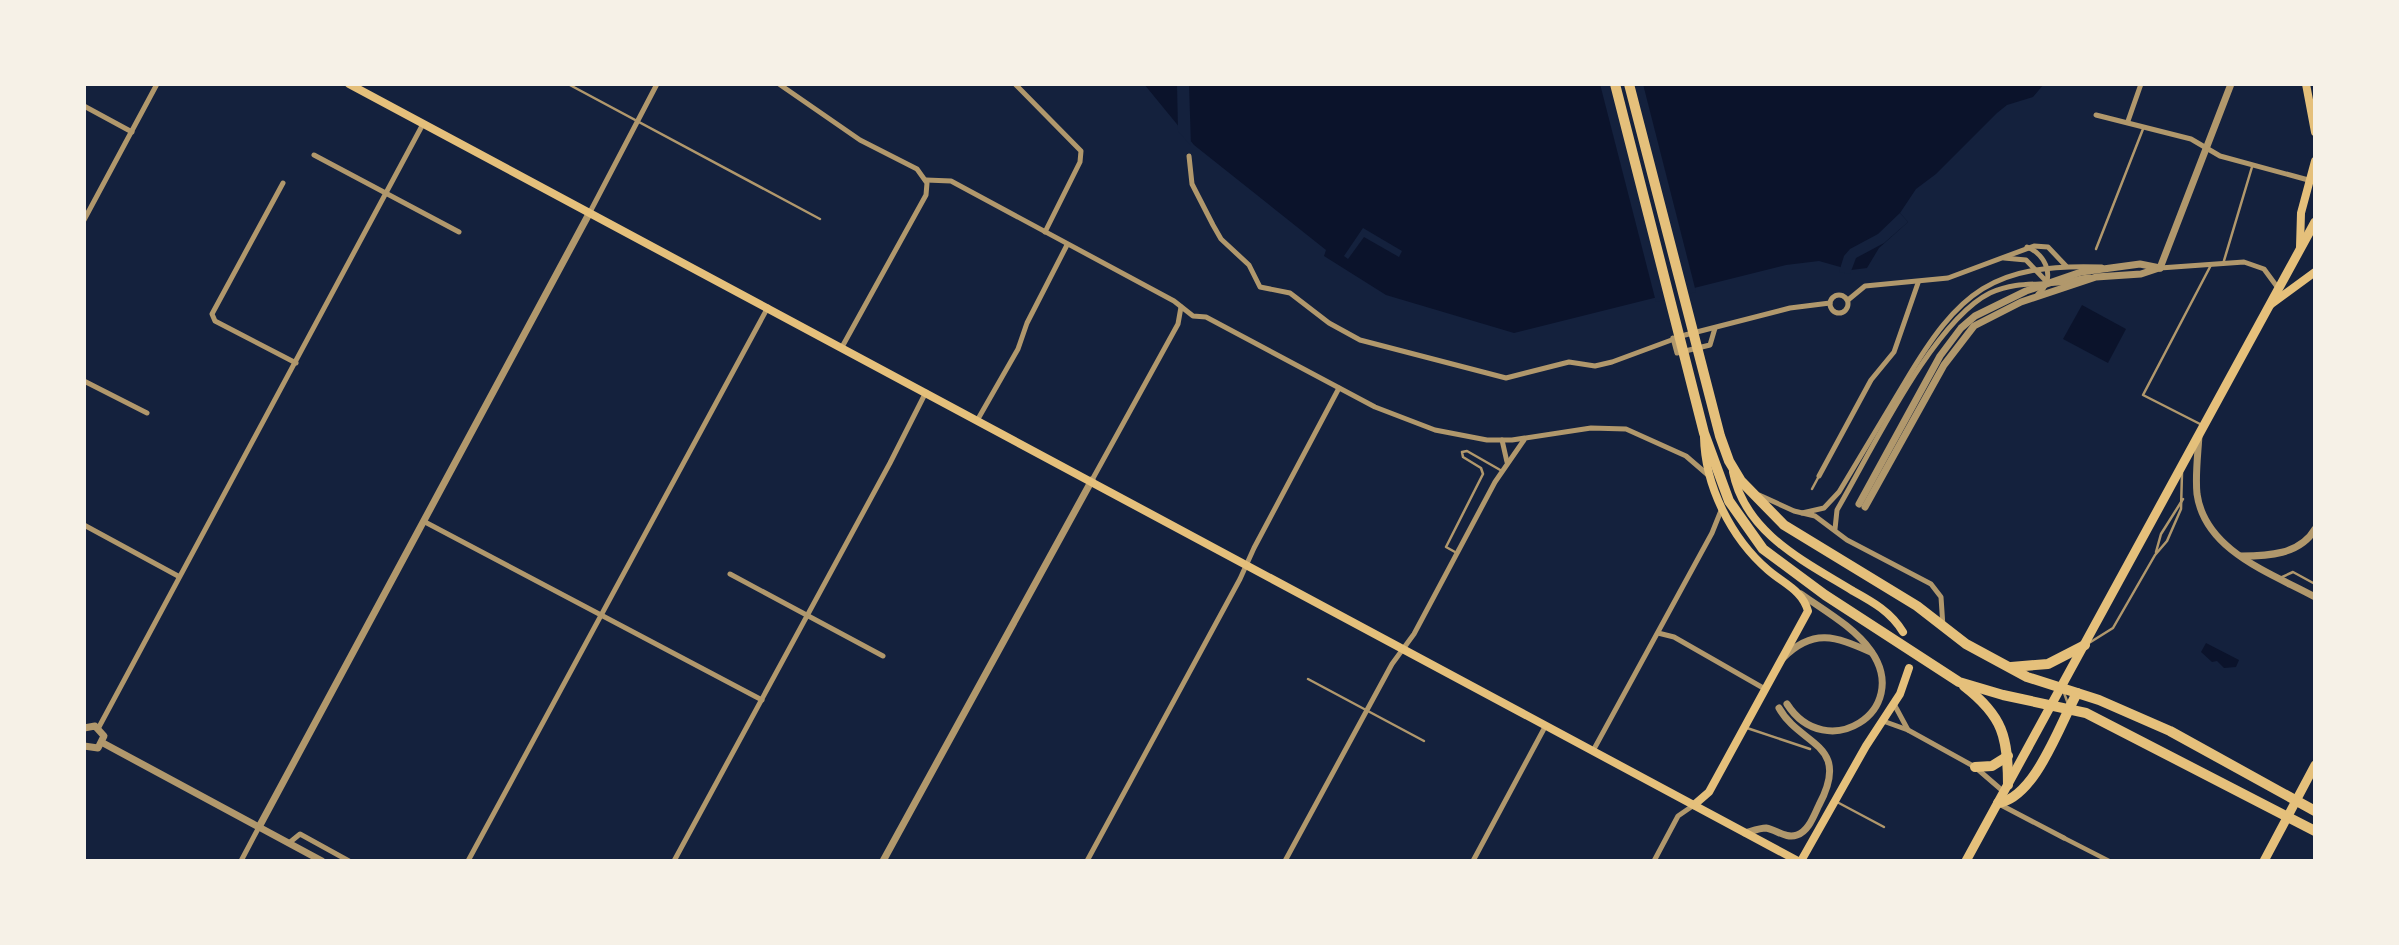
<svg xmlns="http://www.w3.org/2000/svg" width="2399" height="945" viewBox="0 0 2399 945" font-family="'Sofia Sans Condensed',sans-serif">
<rect width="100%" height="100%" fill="#14213d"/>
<g fill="#0b132b">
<polygon points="1144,84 2044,84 2033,97 2007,105 1997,113 1936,174 1916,189 1900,213 1908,222 1879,248 1867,268 1851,270 1819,261 1786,265 1514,333 1386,295 1324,256 1326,250 1194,145"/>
<polygon points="2082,305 2126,329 2108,363 2063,339"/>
<polygon points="2206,643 2239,660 2236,667 2224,668 2217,661 2212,662 2201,652"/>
</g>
<g fill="#14213d">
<polygon points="1177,84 1189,84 1191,146 1178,131"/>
<polygon points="1600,84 1643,84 1696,292 1656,302"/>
<polygon points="1900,213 1908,222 1884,243 1856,258 1850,274 1839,272 1844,256 1850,249 1878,234"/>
<polygon points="1363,228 1402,251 1399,257 1364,237 1348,259 1344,256"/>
</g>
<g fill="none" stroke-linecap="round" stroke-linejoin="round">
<g stroke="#b1986c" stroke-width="2.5">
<polyline points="568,84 820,219"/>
<polyline points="2096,249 2143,129"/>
<polyline points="2223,264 2252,167"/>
<polyline points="2202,425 2143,395 2211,265"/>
<polyline points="1812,489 1819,476"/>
<polyline points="1455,552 1446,547 1483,474 1481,468 1463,457 1462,452 1467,451 1502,471"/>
<polyline points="2156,552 2161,534 2183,499"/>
<polyline points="2280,578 2293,572 2315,584"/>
<polyline points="2089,643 2113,628 2155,555 2167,541 2181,509 2182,473"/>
<polyline points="1308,679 1424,741"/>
<polyline points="2063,690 2068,704"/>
<polyline points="1747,728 1810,749"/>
<polyline points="1837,802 1884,827"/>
</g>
<polyline stroke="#b1986c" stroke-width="4.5" points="2064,838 2109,861"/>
<g stroke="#b1986c" stroke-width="5">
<polyline points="779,84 860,140 917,169 927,183 926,195 842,347"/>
<polyline points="1015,84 1081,151 1080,162 1045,232"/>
<polyline points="84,106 132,132"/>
<polyline points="2096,115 2191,139 2220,156 2312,181"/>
<polyline points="2128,121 2141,84"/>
<polyline points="314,155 459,232"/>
<polyline points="1189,156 1192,184 1213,225 1221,239 1249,265 1260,287 1290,293 1329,323 1360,340 1506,378 1569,362 1595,366 1612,362 1685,335 1790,308 1830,303"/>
<polyline points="926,180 951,181 1174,301 1193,316 1206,317 1375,407 1435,430 1487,440 1512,440 1591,428 1626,429 1686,456 1708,475"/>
<polyline points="283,183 212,314 215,321 296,363"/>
<polyline points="590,212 657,84"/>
<polyline points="84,220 157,84"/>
<path d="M2027 247C2047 255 2056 280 2038 294"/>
<polyline points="2004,258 2026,260 2047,282"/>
<polyline points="2160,268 2244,262 2264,269 2278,288"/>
<circle cx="1839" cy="304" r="9"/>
<polyline points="1848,300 1865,286 1948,278 2034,246 2048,247 2066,266"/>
<polyline points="1673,338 1677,353 1710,345 1715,328"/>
<polyline points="84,381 147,413"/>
<polyline points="978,419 1018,349 1027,323 1067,245"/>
<polyline points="1502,440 1507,462"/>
<polyline points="1819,476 1871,380 1894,352 1918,283"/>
<polyline points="1092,480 1178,324 1181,307"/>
<polyline points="1759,495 1794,511 1815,516 1847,540 1931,584 1941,597 1943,627"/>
<path d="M1802 513 1824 508 1839 492C1861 456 1883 419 1905 382 1959 291 1992 263 2102 267"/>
<polyline points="425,522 762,700"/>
<polyline points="84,525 178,576"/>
<path d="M1835 529 1837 510C1871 452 1933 321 1990 293 2015 282 2033 285 2058 283 2069 283 2079 277 2090 277"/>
<polyline points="730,574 883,656"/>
<polyline points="1658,633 1674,637 1765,689"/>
<polyline points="1894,704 1908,730"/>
<polyline points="1883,721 1908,730 1975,767 2004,792"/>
<polyline points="99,727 423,124"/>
<polyline points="1594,749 1712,533 1722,508"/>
<polyline points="1999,804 2064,838"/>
<polyline points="289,843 300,834 349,861"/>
<polyline points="241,861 259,827"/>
<polyline points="468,861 768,307"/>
<polyline points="674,861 890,463 926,392"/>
<polyline points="1087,861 1240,579 1254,548 1339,388"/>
<polyline points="1285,861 1392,664 1414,634 1495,482 1524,440"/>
<polyline points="1473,861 1546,725"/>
<polyline points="1654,861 1678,816 1694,805"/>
</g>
<g stroke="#b1986c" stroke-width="7">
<polyline points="2160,268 2231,84"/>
<path d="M2199 435C2198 454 2195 475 2197 494 2205 551 2271 573 2315 597"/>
<polyline points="1859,504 1940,356 1961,328 1975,316 2026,291 2081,272 2140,264 2160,268"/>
<polyline points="1865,507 1944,365 1974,326 2021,302 2096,277 2141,274 2159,268"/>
<path d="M2241 556C2267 556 2300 555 2315 529"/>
<path d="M1783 658C1814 627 1836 637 1871 652"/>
<path d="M1787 704C1826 765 1913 711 1871 651 1854 627 1825 611 1801 594"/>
<polyline points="84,728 95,726 104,736 98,748 84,746"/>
<polyline points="103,743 322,861"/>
<polyline points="259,827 590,212"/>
<path d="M1745 833C1752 831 1760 828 1766 828 1777 830 1786 839 1797 835 1809 831 1814 815 1819 805 1852 743 1800 746 1779 708"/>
<polyline points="883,861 1092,480"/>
</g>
<g stroke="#e5c07b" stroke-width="8">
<polyline points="349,84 1798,861"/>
<polyline points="2306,84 2315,132"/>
<polyline points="2300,247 2301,213 2315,161"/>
<polyline points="2270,305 2315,272"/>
<path d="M1733 472C1745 533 1804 561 1853 591 1873 602 1891 612 1903 632"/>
<path d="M1694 805 1709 792 1808 611C1802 590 1784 584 1768 570 1731 538 1705 486 1704 437"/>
<polyline points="1801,861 1866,746 1900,694 1909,668"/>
</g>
<g stroke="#e5c07b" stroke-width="9">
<polyline points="1966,861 2315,222"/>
<polyline points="2264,861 2315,765"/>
</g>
<g stroke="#e5c07b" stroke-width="10">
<polyline points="1615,84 1704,433 1729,501 1763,549 1825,595 1959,682 2003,695 2086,713 2315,831"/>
<polyline points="1629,84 1720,436 1729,461 1741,481 1784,525 1917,606 1966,644 2027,677 2099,700 2170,731 2315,811"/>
<polyline points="2011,667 2048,664 2085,645"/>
<path d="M1964 686C2003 716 2008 737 2008 785"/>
<polyline points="1975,767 1992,766 2008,756"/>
<path d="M1998 803C2035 798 2060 724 2077 693"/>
</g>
</g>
<rect width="2399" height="945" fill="none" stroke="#f6f1e7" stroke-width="172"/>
</svg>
